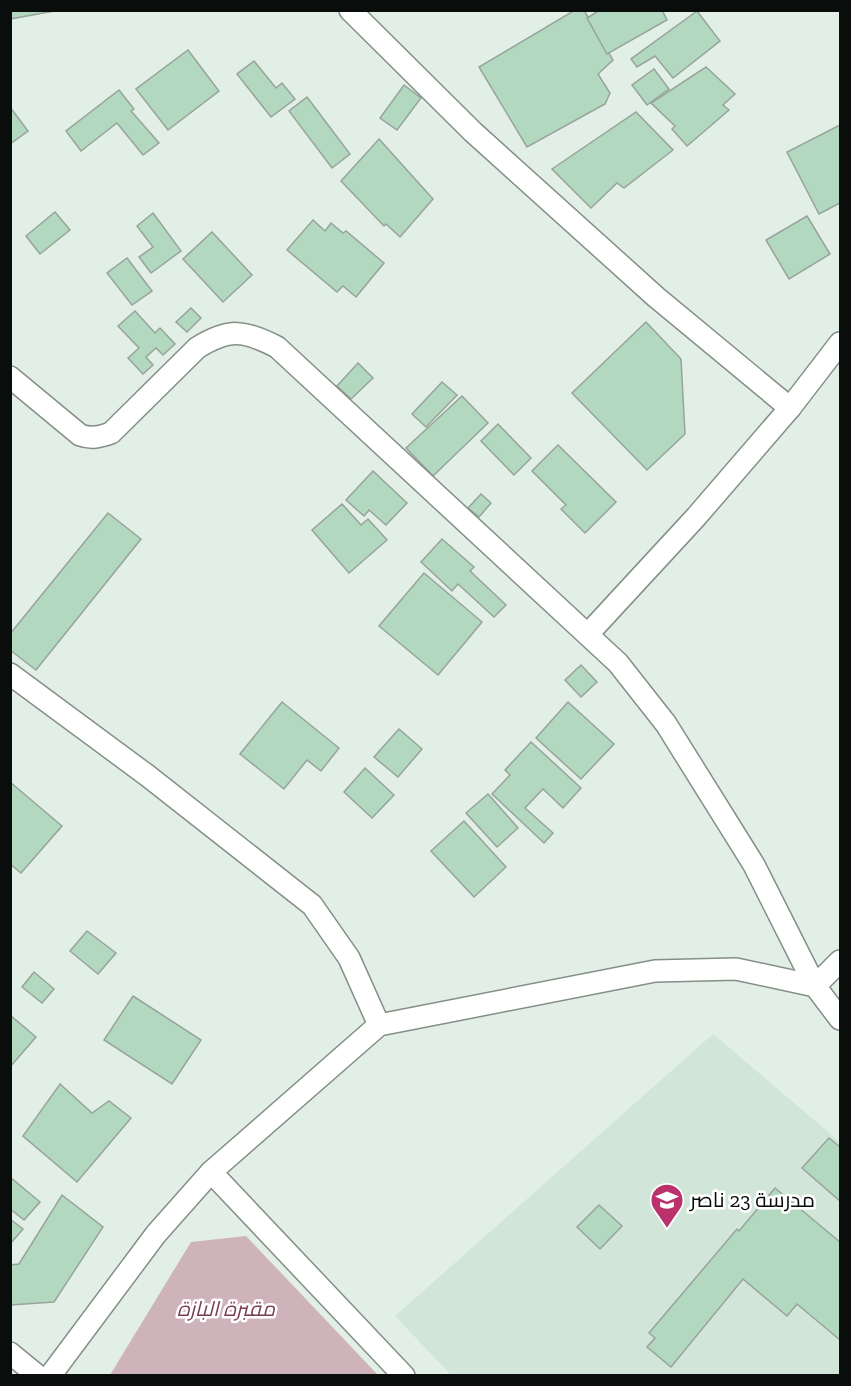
<svg xmlns="http://www.w3.org/2000/svg" width="851" height="1386" viewBox="0 0 851 1386" font-family="'Zilla Slab',Cairo,serif">
<rect width="100%" height="100%" fill="#e2efe7"/>
<polygon fill="#d1e6d8" points="713,1034 840,1142 840,1375 451,1375 395,1316"/>
<polygon fill="#cfb3bb" points="246,1236 378,1375 110,1375 191,1242"/>
<g fill="#b2d9c0" stroke="#97a39b" stroke-width="1.5">
<polygon points="10,10 60,10 10,19"/>
<polygon points="575,10 584,10 613,60 598,74 610,93 605,104 527,147 479,67"/>
<polygon points="600,10 662,10 667,20 607,54 587,18"/>
<polygon points="697,11 720,41 673,78 655,56 637,67 631,59"/>
<polygon points="188,50 219,91 168,130 136,89"/>
<polygon points="254,61 276,88 282,83 295,99 271,117 237,74"/>
<polygon points="706,67 735,94 723,105 729,110 687,146 672,129 675,126 651,103"/>
<polygon points="654,69 669,89 647,105 632,85"/>
<polygon points="404,85 421,98 397,130 380,118"/>
<polygon points="119,90 134,109 131,111 159,143 143,155 117,123 81,151 66,131"/>
<polygon points="307,97 350,154 332,168 289,111"/>
<polygon points="10,107 28,131 10,144"/>
<polygon points="636,112 673,150 624,188 617,183 591,208 552,169"/>
<polygon points="840,125 840,203 819,214 787,152"/>
<polygon points="379,139 433,199 400,237 386,224 384,226 341,181"/>
<polygon points="55,212 70,230 40,254 26,236"/>
<polygon points="153,213 181,251 151,273 139,257 153,247 137,226"/>
<polygon points="807,216 830,254 789,279 766,240"/>
<polygon points="313,220 325,231 331,223 343,233 346,231 384,263 356,297 343,286 337,292 287,250"/>
<polygon points="212,232 252,275 223,302 183,259"/>
<polygon points="127,258 152,291 132,305 107,273"/>
<polygon points="191,308 201,318 187,332 176,322"/>
<polygon points="135,311 155,333 160,328 175,344 163,355 156,348 146,357 153,365 143,374 128,358 139,348 118,326"/>
<polygon points="646,322 681,359 685,434 647,470 572,393"/>
<polygon points="358,363 373,378 351,399 337,386"/>
<polygon points="442,382 457,395 426,427 412,414"/>
<polygon points="462,396 488,423 433,476 406,448"/>
<polygon points="498,424 531,458 514,475 481,441"/>
<polygon points="558,445 616,502 585,533 561,509 566,505 532,471"/>
<polygon points="373,471 407,503 386,525 369,510 364,516 346,500"/>
<polygon points="481,494 491,503 479,517 468,508"/>
<polygon points="342,504 361,525 368,519 387,540 349,573 312,530"/>
<polygon points="108,513 141,539 36,670 10,650 10,634"/>
<polygon points="442,539 474,567 470,571 506,605 494,617 458,584 452,591 421,562"/>
<polygon points="424,573 482,622 438,675 379,626"/>
<polygon points="581,665 597,682 581,697 565,680"/>
<polygon points="282,702 339,748 321,771 307,760 284,789 240,754"/>
<polygon points="568,702 614,744 581,779 536,738"/>
<polygon points="399,729 422,749 398,777 374,757"/>
<polygon points="531,742 581,788 563,808 543,789 525,808 553,833 544,843 492,794 510,775 505,770"/>
<polygon points="365,768 394,795 372,818 344,792"/>
<polygon points="10,782 62,826 21,873 10,864"/>
<polygon points="488,794 518,828 497,847 466,813"/>
<polygon points="464,821 506,867 474,897 431,851"/>
<polygon points="87,931 116,953 98,974 70,951"/>
<polygon points="34,972 54,989 42,1003 22,987"/>
<polygon points="133,996 201,1040 172,1084 104,1040"/>
<polygon points="10,1015 36,1037 10,1067"/>
<polygon points="60,1084 92,1113 109,1101 131,1118 77,1182 23,1136"/>
<polygon points="829,1138 840,1147 840,1201 802,1168"/>
<polygon points="10,1177 40,1202 24,1220 10,1209"/>
<polygon points="775,1188 840,1242 840,1340 797,1304 787,1316 743,1279 671,1367 647,1347 655,1338 649,1333 737,1229 739,1231"/>
<polygon points="62,1195 103,1227 54,1302 10,1305 10,1265 19,1264"/>
<polygon points="599,1205 622,1226 600,1249 577,1227"/>
<polygon points="10,1219 23,1229 10,1244"/>
</g>
<g fill="none" stroke-linecap="round" stroke-linejoin="round">
<g stroke="#838f87" stroke-width="24">
<g id="street">
<polyline points="350,10 473,132 656,297 790,408"/>
<path d="M10 377 80 435C91 439 100 437 111 433L197 348C229 328 244 330 277 347L618 663 666 724 754 865 815 986 840 961"/>
<polyline points="588,634 696,517 790,408 840,343"/>
<polyline points="10,674 148,776 312,905 349,958 379,1025"/>
<polyline points="211,1172 404,1376"/>
<polyline points="10,1353 38,1376"/>
<polyline points="50,1376 156,1234 211,1172 379,1025 655,971 736,969 815,986 840,1019"/>
</g>
</g>
<use href="#street" stroke="#fff" stroke-width="21"/>
</g>
<defs>
<g id="school-pin" transform="scale(1.725)"><path d="M0 17L-7.5 6A9.5 9.5 0 1 1 7.5 6Z" fill="#bb316b" stroke="#fff"/><path d="M0-5L7-2L0 1L-7-2ZM-4 1L0 2.5L4 1V4Q0 6-4 4Z" fill="#fff"/></g>
</defs>
<g fill-rule="evenodd">
<use href="#school-pin" x="667" y="1200"/>
</g>
<g text-anchor="middle" stroke-width="5" stroke-linejoin="round" paint-order="stroke">
<g font-size="21" fill="#090d0b" stroke="#fff" text-anchor="start">
<text x="690" y="1207">مدرسة 23 ناصر</text>
</g>
<g font-size="21" font-style="italic" fill="#7a3f53" stroke="#fff">
<text x="226" y="1316">مقبرة البازة</text>
</g>
</g>
<rect width="851" height="1386" fill="none" stroke="#090d0b" stroke-width="24"/>
</svg>
